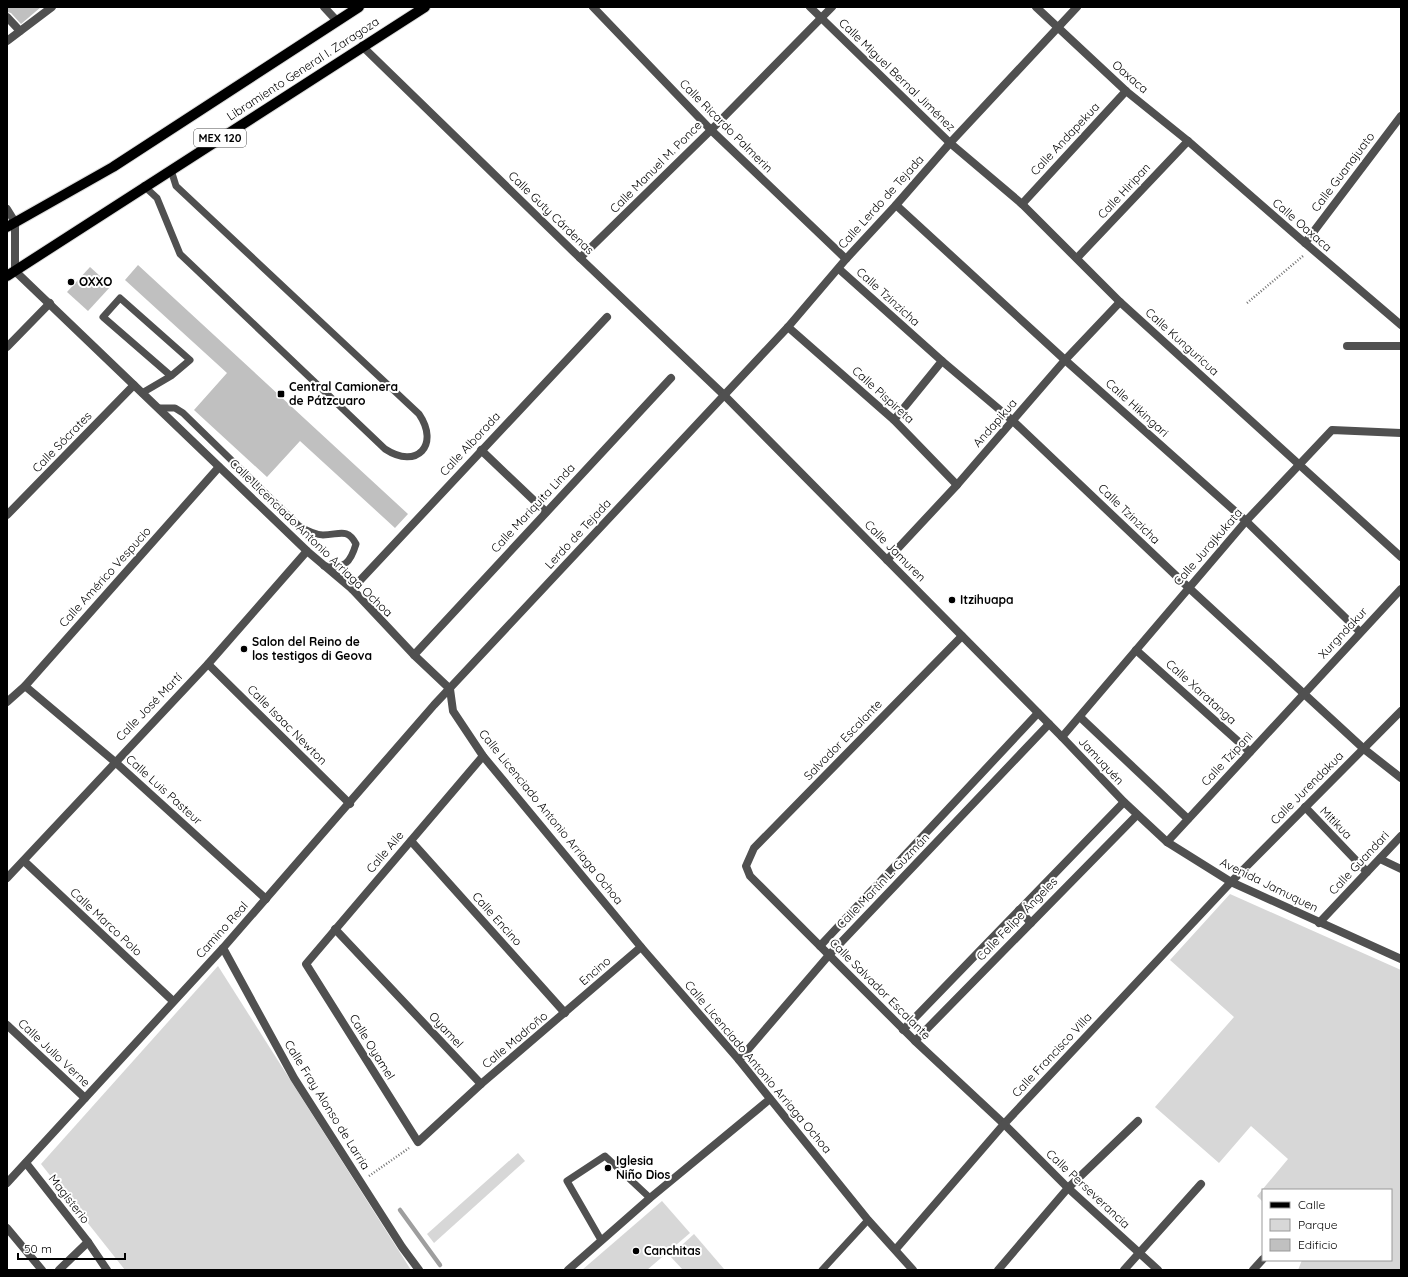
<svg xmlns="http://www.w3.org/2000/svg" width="1408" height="1277" viewBox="0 0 1408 1277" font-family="Quicksand,sans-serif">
<rect width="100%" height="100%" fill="#fff"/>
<g fill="#d7d7d7">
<polygon points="1230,894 1401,970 1401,1270 1298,1270 1302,1260 1391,1260 1391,1190 1263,1190 1263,1202 1257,1196 1288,1159 1251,1126 1219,1163 1155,1107 1234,1017 1170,960"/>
<polygon points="218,966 411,1270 125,1270 41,1164"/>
<polygon points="518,1153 525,1161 434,1243 427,1234"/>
<polygon points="662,1201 690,1233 647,1270 582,1270"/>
<polygon points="694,1234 724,1269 723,1270 683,1270 670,1256"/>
</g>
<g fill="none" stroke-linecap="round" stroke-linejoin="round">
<polyline stroke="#9e9e9e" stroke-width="4.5" points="400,1210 440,1265"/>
</g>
<g fill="#c0c0c0">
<polygon points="7,7 41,7 21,24 11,13 7,12"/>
<polygon points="138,265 408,514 395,528 300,441 267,477 194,410 227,373 125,280"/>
<polygon points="90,267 111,286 88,311 67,292"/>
</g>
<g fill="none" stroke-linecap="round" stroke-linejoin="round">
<g stroke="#dbdbdb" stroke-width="12">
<g id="primary">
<polyline points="7,227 113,167 359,7"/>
<polyline points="7,276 425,7"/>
</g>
</g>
<g stroke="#727272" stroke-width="2.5" stroke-dasharray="1 2" stroke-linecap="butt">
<polyline points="1247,303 1303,256"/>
<polyline points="369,1176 409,1148"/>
</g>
<g stroke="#505050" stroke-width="7">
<path d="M144 186 157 198 180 254 385 449C417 470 440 445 419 414L176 186 171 170"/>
<polyline points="142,393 171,376 190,360 120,298 103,317 171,376"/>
<path d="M158 408H175L183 413 299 526C306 530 315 535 323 535 339 535 347 527 356 544 350 564 345 568 324 566"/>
<polyline points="601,1240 567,1181 605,1156 650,1198"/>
<polyline points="822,1270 868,1220"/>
</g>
<g stroke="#505050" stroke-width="8">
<polyline points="324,7 337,21"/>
<polyline points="593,7 711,130 846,259"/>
<polyline points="810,7 950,143 1022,204 1120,302 1401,557"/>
<polyline points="1036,7 1126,91 1188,141 1305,243 1401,325"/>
<polyline points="7,17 20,31"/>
<polyline points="7,41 52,7"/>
<polyline points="362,46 580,258 724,395 1062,737 1124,802 1167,842 1231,882 1401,959"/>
<polyline points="1022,204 1126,91"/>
<polyline points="896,205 1065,360 1246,521 1360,632"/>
<polyline points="7,209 15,222 15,271 307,551 352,589 414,655 450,689 453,711 483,756 641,947 739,1060 868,1220 913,1270"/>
<polyline points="1305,243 1401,116"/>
<polyline points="580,258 711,130 832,7"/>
<polyline points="1077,258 1188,141"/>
<polyline points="839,269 942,361 1013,421 1189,588 1364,749 1401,778"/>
<polyline points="788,327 894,420 957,485"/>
<polyline points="1347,346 1401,346"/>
<polyline points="7,347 50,303"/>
<polyline points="894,420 942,361"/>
<polyline points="481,450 546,512"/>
<polyline points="7,515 134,385"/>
<polyline points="887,560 957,485 1065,360 1120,302"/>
<polyline points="352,589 607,317"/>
<polyline points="962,636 754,848 746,866 750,876 915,1041 1004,1124 1068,1188 1158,1270"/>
<polyline points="1136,650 1250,752"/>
<polyline points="414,655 671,378"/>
<polyline points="208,664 350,804"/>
<polyline points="25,686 114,761 266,899"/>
<polyline points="7,702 25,686 219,467"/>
<polyline points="1080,717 1188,819"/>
<polyline points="1062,737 1246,521 1332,430 1401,433"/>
<polyline points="483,756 306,964 418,1142 481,1084 641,947"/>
<polyline points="1305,807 1367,872"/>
<polyline points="411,841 565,1013"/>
<polyline points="1167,842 1401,589"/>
<polyline points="1380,859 1401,869"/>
<polyline points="24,861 173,1001"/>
<polyline points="7,878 208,664 307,551"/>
<polyline points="1019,910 1031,923"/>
<polyline points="1319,923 1401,836"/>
<polyline points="335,929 481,1084"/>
<polyline points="820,946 1038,713"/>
<polyline points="223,948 294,1078 402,1247 419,1270"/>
<polyline points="7,1025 85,1098"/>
<polyline points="903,1030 1124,802"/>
<polyline points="915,1041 1137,815"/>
<polyline points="739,1060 829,955 1049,724"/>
<polyline points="26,1163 88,1242 107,1270"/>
<polyline points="7,1183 223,948 434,705 788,327 846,259 896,205 950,143 1077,7"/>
<polyline points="7,1228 42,1270"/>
<polyline points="896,1249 1004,1124 1231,882 1401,711"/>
<polyline points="59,1270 88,1242"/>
<polyline points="568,1270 650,1198 770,1099"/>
<polyline points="998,1270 1068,1188 1138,1121"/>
<polyline points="1124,1270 1201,1184"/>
<polyline points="1253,1270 1263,1259"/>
</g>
<use href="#primary" stroke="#000" stroke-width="10"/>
</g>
<g fill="#000" stroke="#fff" stroke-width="1.5">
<circle cx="71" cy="282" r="4"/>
<rect x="277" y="390" width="8" height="8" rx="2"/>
<circle cx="952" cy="600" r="4"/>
<circle cx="244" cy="649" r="4"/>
<circle cx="608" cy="1168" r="4"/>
<circle cx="636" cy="1251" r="4"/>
</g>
<g text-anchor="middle" stroke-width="4" stroke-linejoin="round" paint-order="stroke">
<rect fill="#fff" stroke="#4c4c4c" stroke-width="1" x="194" y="129" width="52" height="18" rx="3"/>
<g font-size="11" font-weight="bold" fill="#000">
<text x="220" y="142">MEX 120</text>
</g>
<g font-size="12" fill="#000" stroke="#fff">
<text transform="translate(303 69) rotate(-33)" y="4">Libramiento General I. Zaragoza</text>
<text transform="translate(897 75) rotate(44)" y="4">Calle Miguel Bernal Jiménez</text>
<text transform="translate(1130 77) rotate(41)" y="4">Oaxaca</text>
<text transform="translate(726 126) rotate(45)" y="4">Calle Ricardo Palmerin</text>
<text transform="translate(1065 139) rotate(-47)" y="4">Calle Andapekua</text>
<text transform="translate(656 167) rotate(-45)" y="4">Calle Manuel M. Ponce</text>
<text transform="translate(1343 172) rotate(-53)" y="4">Calle Guanajuato</text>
<text transform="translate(1124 191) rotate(-47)" y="4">Calle Hiripan</text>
<text transform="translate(881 202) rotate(-48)" y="4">Calle Lerdo de Tejada</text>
<text transform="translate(551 213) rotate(44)" y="4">Calle Guty Cárdenas</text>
<text transform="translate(1302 225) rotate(41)" y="4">Calle Oaxaca</text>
<text transform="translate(888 297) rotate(42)" y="4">Calle Tzinzicha</text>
<text transform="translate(1182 342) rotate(42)" y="4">Calle Kunguricua</text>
<text transform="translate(883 395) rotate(42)" y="4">Calle Pispireta</text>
<text transform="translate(1137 408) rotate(42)" y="4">Calle Hikingari</text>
<text transform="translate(995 423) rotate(-49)" y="4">Andapikua</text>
<text transform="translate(62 442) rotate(-46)" y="4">Calle Sócrates</text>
<text transform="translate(470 444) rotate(-47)" y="4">Calle Alborada</text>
<text transform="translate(533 508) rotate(-47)" y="4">Calle Mariquita Linda</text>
<text transform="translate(1129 514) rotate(44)" y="4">Calle Tzinzicha</text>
<text transform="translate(578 534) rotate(-47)" y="4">Lerdo de Tejada</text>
<text transform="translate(311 538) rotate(44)" y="4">Calle Licenciado Antonio Arriaga Ochoa</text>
<text transform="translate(1208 547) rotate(-49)" y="4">Calle Jurajkukata</text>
<text transform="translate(895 551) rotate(45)" y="4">Calle Jamuren</text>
<text transform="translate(105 577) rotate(-48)" y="4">Calle Américo Vespucio</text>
<text transform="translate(1343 633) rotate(-47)" y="4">Xurgndakur</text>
<text transform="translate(1201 692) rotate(42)" y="4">Calle Xaratanga</text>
<text transform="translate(149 707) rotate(-46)" y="4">Calle José Martí</text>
<text transform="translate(287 725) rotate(45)" y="4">Calle Isaac Newton</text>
<text transform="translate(843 740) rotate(-46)" y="4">Salvador Escalante</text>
<text transform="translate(1227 759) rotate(-47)" y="4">Calle Tzipani</text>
<text transform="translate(1101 761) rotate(47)" y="4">Jamuquén</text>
<text transform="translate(1307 788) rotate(-45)" y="4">Calle Jurendakua</text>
<text transform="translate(164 790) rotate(42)" y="4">Calle Luis Pasteur</text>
<text transform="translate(551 817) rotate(51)" y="4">Calle Licenciado Antonio Arriaga Ochoa</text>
<text transform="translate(1336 823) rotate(46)" y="4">Mitikua</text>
<text transform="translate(385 852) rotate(-50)" y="4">Calle Aile</text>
<text transform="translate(1359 863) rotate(-47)" y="4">Calle Guandari</text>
<text transform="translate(883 881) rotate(-46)" y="4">Calle Martín L. Guzmán</text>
<text transform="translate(1269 885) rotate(26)" y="4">Avenida Jamuquen</text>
<text transform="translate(497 919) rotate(48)" y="4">Calle Encino</text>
<text transform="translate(1017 919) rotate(-46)" y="4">Calle Felipe Ángeles</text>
<text transform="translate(106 922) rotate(43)" y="4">Calle Marco Polo</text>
<text transform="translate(222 930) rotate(-48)" y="4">Camino Real</text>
<text transform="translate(595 971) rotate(-41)" y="4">Encino</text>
<text transform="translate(880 989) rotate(45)" y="4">Calle Salvador Escalante</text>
<text transform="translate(446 1030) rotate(47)" y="4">Oyamel</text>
<text transform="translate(515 1040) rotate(-40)" y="4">Calle Madroño</text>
<text transform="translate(372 1047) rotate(58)" y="4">Calle Oyamel</text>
<text transform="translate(54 1053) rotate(43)" y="4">Calle Julio Verne</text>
<text transform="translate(1052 1055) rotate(-47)" y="4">Calle Francisco Villa</text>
<text transform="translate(758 1067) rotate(50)" y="4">Calle Licenciado Antonio Arriaga Ochoa</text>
<text transform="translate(327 1105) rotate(58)" y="4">Calle Fray Alonso de Larria</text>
<text transform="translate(1088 1189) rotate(43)" y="4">Calle Perseverancia</text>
<text transform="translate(69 1199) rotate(52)" y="4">Magisterio</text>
</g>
<g font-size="12" font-weight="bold" fill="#000" stroke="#fff" text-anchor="start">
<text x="79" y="286">OXXO</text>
<text x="289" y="391">Central Camionera<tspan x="289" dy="14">de Pátzcuaro</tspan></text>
<text x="960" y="604">Itzihuapa</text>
<text x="252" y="646">Salon del Reino de<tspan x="252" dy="14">los testigos di Geova</tspan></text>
<text x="616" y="1165">Iglesia<tspan x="616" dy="14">Niño Dios</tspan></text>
<text x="644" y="1255">Canchitas</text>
</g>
</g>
<rect width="1408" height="1277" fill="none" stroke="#000000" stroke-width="16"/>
<rect x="1262" y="1189" width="130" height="72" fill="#ffffff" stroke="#999999"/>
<rect x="1270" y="1202" width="20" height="6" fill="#000000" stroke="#999999"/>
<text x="1298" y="1209" font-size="12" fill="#000000">Calle</text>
<rect x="1270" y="1219" width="20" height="12" fill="#d7d7d7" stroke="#999999"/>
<text x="1298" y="1229" font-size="12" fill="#000000">Parque</text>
<rect x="1270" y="1239" width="20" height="12" fill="#c0c0c0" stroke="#999999"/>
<text x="1298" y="1249" font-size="12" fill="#000000">Edificio</text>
<path d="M18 1253v6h107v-6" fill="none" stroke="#000000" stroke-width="2"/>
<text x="24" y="1253" font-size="12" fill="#000000" stroke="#ffffff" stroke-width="3" paint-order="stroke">50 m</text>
</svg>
